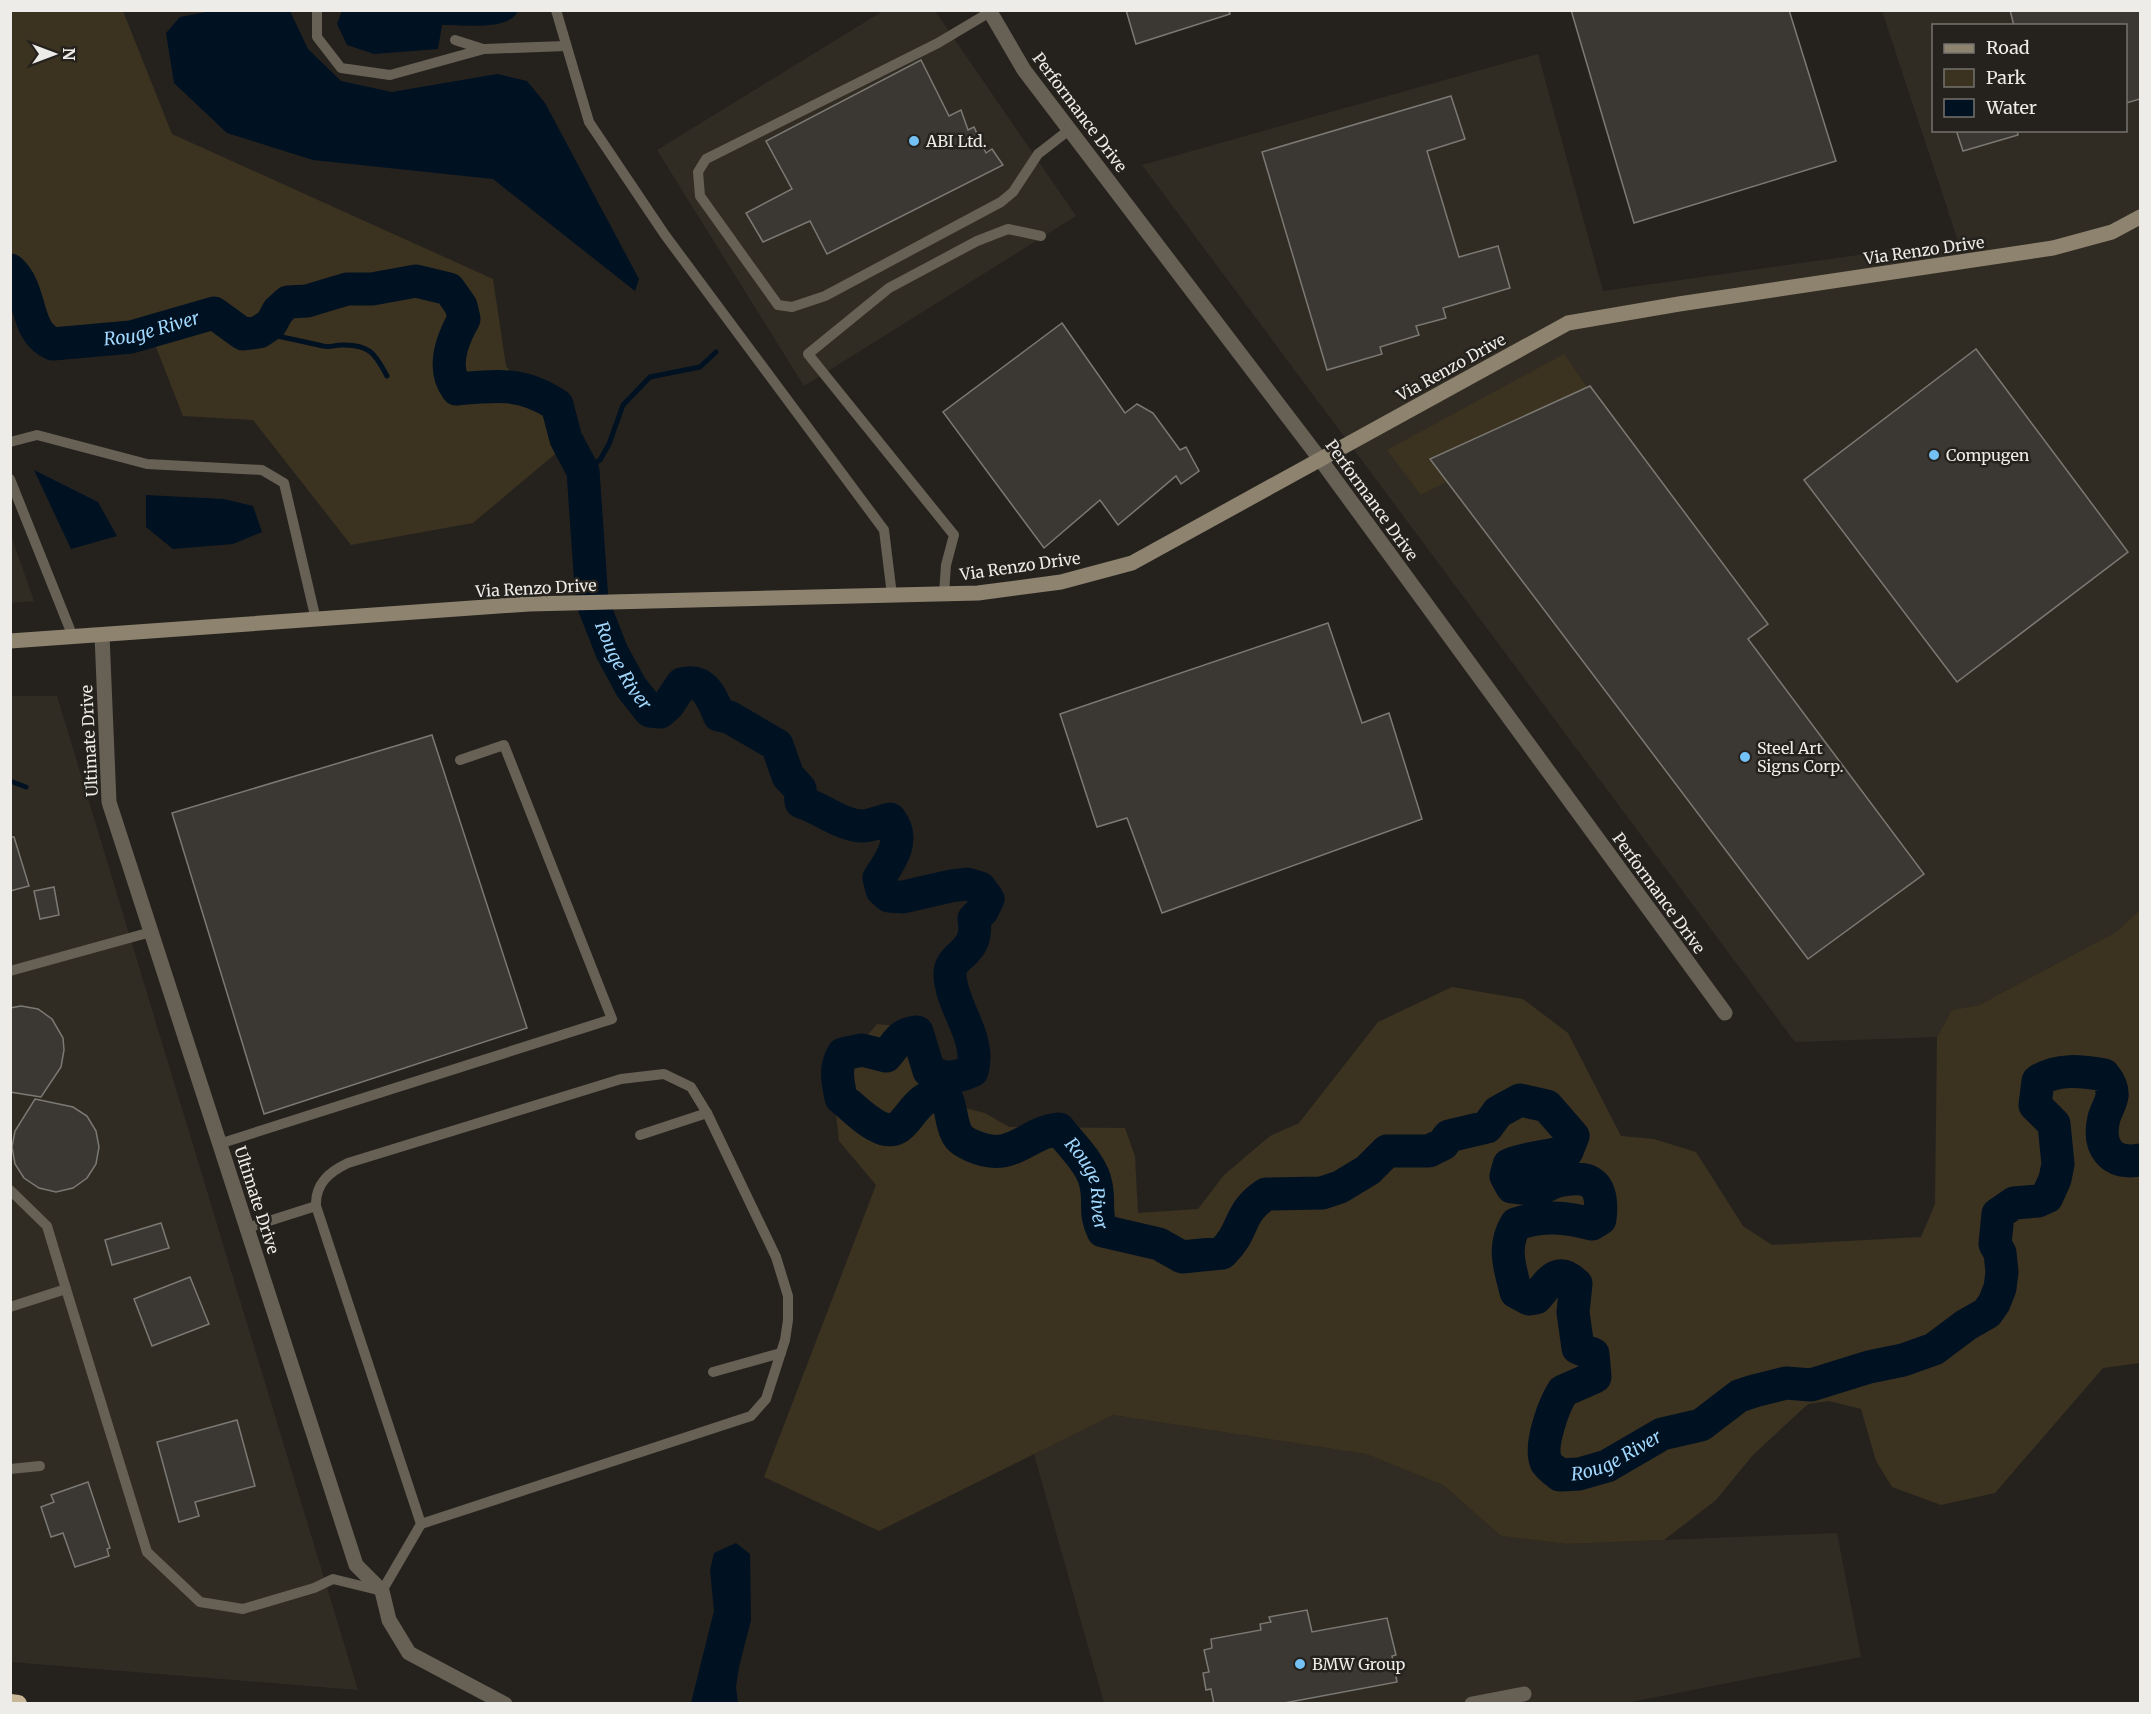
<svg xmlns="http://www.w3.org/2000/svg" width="2151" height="1714" viewBox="0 0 2151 1714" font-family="Merriweather,serif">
<rect width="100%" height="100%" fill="#25221e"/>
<g fill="#312c23" fill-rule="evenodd">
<polygon points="883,11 935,11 1076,216 804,386 657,150"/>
<path d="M1882 11H2140V910L2116 932 1979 1005 1952 1010 1937 1037 1795 1042 1142 165 1538 54 1603 291 1958 241ZM1934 26H2126V130H1934Z"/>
<polygon points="10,536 11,536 34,601 11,603"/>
<polygon points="10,696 57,696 358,1690 11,1662"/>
<polygon points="1113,1415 1366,1454 1443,1485 1501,1536 1567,1544 1837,1533 1861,1657 1626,1703 1104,1703 1034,1454"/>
</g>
<g fill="#3b3220">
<polygon points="10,11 123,11 172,134 493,279 506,366 567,444 473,523 351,545 253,420 183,416 149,329 96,336 60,335 11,308"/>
<polygon points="1564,354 1597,402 1421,495 1387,450"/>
<polygon points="2140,910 2140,1363 2103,1368 1995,1493 1941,1505 1892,1487 1876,1461 1861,1409 1829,1401 1808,1404 1753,1455 1716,1500 1664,1540 1567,1544 1501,1536 1443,1485 1366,1454 1113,1415 879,1531 764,1477 876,1185 839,1141 832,1077 877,1024 916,1028 928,1045 930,1082 945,1103 985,1113 1009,1127 1125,1128 1135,1156 1138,1213 1198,1209 1224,1175 1270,1136 1299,1123 1378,1022 1452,987 1523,999 1568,1033 1621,1136 1654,1139 1696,1152 1743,1226 1772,1245 1921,1237 1935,1204 1937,1037 1952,1010 1979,1005 2116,932"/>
</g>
<g fill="#001121">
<polygon points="211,11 290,11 308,49 341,81 392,92 497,74 527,81 545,103 639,279 635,291 493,179 313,160 227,133 174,83 166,33 180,17"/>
<path d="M342 11V10L518 11C508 32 463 24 442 25L438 49 374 54 347 45 337 24Z"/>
<polygon points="34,470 98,502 117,536 71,549"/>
<polygon points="146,495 224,499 253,506 262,532 233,544 173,549 146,527"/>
<polygon points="736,1543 750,1554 751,1620 739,1667 736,1687 738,1703 691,1703 714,1611 710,1570 714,1553"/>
</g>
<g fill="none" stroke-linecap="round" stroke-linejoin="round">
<g stroke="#001121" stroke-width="5">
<path d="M259 332C281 337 302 341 323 346 329 348 335 345 341 345 369 344 375 353 387 376"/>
<polyline points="583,471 600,460 609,444 623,405 650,377 700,367 716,352"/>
<polyline points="10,781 26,787"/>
</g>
<path stroke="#001121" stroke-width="33" id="s1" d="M10 270C34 292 23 331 53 344L131 337 214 313 243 334 259 332 271 324 278 311 288 302 307 301 347 289H372L416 281 449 289 461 306 464 319C452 340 441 367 457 389 496 385 523 382 557 405L566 439 583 471 592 601 612 652 631 687 650 711 660 712 668 705 682 684C704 678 712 697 719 715L729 717 777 745 788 776 800 789 801 802C821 808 840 825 862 826 870 826 882 821 890 819 906 840 891 860 879 878L882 890 889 896 903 897 951 886 967 884 980 888 988 899 982 911 974 919C980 956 948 953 950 976 952 1008 982 1039 972 1071 956 1078 945 1080 929 1071L917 1032C898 1034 898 1043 886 1056L862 1050 843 1054C834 1069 838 1081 841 1098 854 1108 868 1124 884 1129 909 1136 909 1095 944 1093 952 1106 950 1119 956 1132 959 1140 966 1143 973 1146 1013 1164 1026 1132 1059 1129 1071 1145 1093 1165 1096 1185 1100 1204 1094 1213 1103 1231L1159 1244 1182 1257 1222 1253C1246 1230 1237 1213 1266 1194L1322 1193 1340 1187 1368 1170 1387 1151H1429L1443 1144 1449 1136 1487 1127 1498 1112 1520 1100 1547 1106 1573 1136 1567 1151C1548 1157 1528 1157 1509 1165L1506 1176 1512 1187C1520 1188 1528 1189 1536 1189 1543 1188 1551 1183 1558 1181 1593 1173 1604 1186 1600 1219L1592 1224C1565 1217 1543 1215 1516 1224 1502 1247 1510 1268 1516 1292L1529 1299 1536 1298C1549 1283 1557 1265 1576 1284L1573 1312 1578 1348 1593 1354 1595 1377 1563 1391C1554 1405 1539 1445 1546 1462 1548 1466 1556 1472 1560 1475L1579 1474 1607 1466 1662 1434 1701 1425 1739 1396 1754 1391 1786 1383 1811 1385 1869 1367 1903 1360 1934 1349 1966 1325 1987 1313 1994 1303 2000 1288 2002 1272 2000 1253 1995 1244 1998 1214 2014 1203 2038 1201 2047 1197 2055 1179 2058 1164 2054 1124 2035 1105 2038 1081C2057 1068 2082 1071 2104 1075 2109 1081 2113 1087 2112 1096 2111 1103 2106 1111 2104 1118 2097 1147 2111 1165 2140 1160"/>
</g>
<g fill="#3b3834" stroke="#7b7973" stroke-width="1.5">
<polygon points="1126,10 1229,10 1230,14 1136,44"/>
<polygon points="1571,10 1789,10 1836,161 1634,223"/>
<polygon points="2010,10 2140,10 2140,99 2126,103 2126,26 2014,26"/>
<polygon points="921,60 949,116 961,110 968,130 974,127 986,153 992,149 1003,165 827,254 810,221 763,242 746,213 792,189 766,141"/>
<polygon points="1451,96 1465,139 1427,151 1459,257 1498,246 1510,288 1443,308 1446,318 1416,326 1419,335 1380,347 1382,354 1327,370 1262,152"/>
<polygon points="1956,130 2017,130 2018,135 1963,151"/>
<polygon points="1062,323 1125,413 1137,404 1153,413 1180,450 1186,447 1199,471 1181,484 1176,476 1118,525 1100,500 1044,548 943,412"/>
<polygon points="1976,349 2128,552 1957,682 1804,480"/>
<polygon points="1590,386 1768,624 1748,639 1924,874 1808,959 1430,459"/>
<polygon points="1328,623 1362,723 1389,713 1422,819 1162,913 1127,818 1097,827 1060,714"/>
<polygon points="432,735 527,1028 264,1114 172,813"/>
<polygon points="10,837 14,837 29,886 10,891"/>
<polygon points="54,887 59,915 40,919 34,891"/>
<polygon points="21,1006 38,1009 52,1019 63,1038 64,1050 61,1067 41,1097 10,1092 10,1008"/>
<polygon points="35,1099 73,1107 87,1116 96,1131 99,1147 96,1164 87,1178 73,1188 56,1192 39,1188 24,1178 15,1164 12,1147 15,1131"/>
<polygon points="161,1223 169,1248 112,1265 105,1240"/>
<polygon points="190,1277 209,1324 152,1346 134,1299"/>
<polygon points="237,1420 255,1486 195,1502 199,1516 179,1522 157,1442"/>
<polygon points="88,1482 110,1548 107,1549 109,1556 75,1567 63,1533 51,1537 41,1507 54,1502 51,1495"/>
<polygon points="1307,1610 1312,1632 1387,1618 1396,1655 1392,1656 1397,1682 1279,1704 1214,1704 1211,1689 1206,1690 1203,1673 1209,1672 1204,1650 1212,1648 1211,1639 1261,1630 1260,1624 1271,1622 1269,1617"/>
</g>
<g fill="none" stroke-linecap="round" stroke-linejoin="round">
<g stroke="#676054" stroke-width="10">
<polyline points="317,10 317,37 341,68 390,75 484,49 566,46"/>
<polyline points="556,10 589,122 665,235 884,530 892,595"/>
<polyline points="990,12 938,43 706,159 698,172 700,196 778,305 792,307 825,296 1001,202 1013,192 1038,154 1069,130"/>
<polyline points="455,40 483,49"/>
<polyline points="10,442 37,435 147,464 262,470 284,483 316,620"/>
<polyline points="10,479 73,637"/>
<polyline points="944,594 946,565 954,535 808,354 889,288 977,241 1008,229 1041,236"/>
<polyline points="10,971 151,932"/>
<polyline points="640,1135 707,1113"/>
<polyline points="219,1144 612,1019 504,745 460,760"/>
<polyline points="10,1190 47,1226 66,1289 10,1307"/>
<path d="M316 1206C315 1184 329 1172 348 1163L621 1079 664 1074 691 1087 707 1113 776 1257 788 1296V1320L785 1340 766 1399 751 1416 421 1524"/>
<polyline points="66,1289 147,1552 200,1602 243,1609 314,1588 333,1579 382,1591 421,1524 316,1206 247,1228"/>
<polyline points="713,1372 781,1353"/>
<polyline points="10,1469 40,1466"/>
</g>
<g stroke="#676054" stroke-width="15">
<polyline points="989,10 1024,70 1320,459 1725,1013"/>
<polyline points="102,635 109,802 356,1565 382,1591 389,1620 409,1653 505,1704"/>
<polyline points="1472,1704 1524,1694"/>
</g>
<polyline stroke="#8e836f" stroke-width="15" points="10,641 529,604 978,593 1061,582 1132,563 1568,323 1679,304 2053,248 2112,232 2140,217"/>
<polyline stroke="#c8b797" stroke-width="18" points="10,1703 18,1704"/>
</g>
<g fill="#73c1f5" stroke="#25221e" stroke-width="2">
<circle cx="914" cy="141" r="6"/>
<circle cx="1934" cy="455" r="6"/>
<circle cx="1745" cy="757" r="6"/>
<circle cx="1300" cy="1664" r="6"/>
</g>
<g text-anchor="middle" stroke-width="5" stroke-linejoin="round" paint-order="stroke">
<g font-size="16" fill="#edece9" stroke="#25221e">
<text transform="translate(1080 112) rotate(53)" y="6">Performance Drive</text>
<text transform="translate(1924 250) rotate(-8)" y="6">Via Renzo Drive</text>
<text transform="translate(1451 367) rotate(-29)" y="6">Via Renzo Drive</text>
<text transform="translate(1372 500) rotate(54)" y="6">Performance Drive</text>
<text transform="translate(1020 566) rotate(-8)" y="6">Via Renzo Drive</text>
<text transform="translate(536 588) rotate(-3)" y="6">Via Renzo Drive</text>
<text transform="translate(89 741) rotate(-93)" y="6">Ultimate Drive</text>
<text transform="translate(1659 893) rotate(54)" y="6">Performance Drive</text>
<text transform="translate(257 1200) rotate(72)" y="6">Ultimate Drive</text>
</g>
<g font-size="16" fill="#edece9" stroke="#25221e" text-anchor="start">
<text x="926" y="147">ABI Ltd.</text>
<text x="1946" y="461">Compugen</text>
<text x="1757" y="754">Steel Art<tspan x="1757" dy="18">Signs Corp.</tspan></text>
<text x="1312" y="1670">BMW Group</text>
</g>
<g font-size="18" font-style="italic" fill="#a2d8fe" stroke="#25221e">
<text dy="6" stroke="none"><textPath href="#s1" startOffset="188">Rouge River</textPath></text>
<text dy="6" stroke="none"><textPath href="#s1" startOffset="998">Rouge River</textPath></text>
<text dy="6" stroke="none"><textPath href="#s1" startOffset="2320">Rouge River</textPath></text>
<text dy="6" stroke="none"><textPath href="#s1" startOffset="3666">Rouge River</textPath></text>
</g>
</g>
<rect width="2151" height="1714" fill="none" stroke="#edece9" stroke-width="24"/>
<rect x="1932" y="24" width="195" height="108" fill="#25221e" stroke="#75736f" stroke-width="1.5"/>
<rect x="1944" y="44" width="30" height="9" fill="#8e836f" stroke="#75736f" stroke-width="1.5"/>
<text x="1986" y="54" font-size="18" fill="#edece9">Road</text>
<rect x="1944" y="69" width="30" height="18" fill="#3b3220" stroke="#75736f" stroke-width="1.5"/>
<text x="1986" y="84" font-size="18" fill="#edece9">Park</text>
<rect x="1944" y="99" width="30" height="18" fill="#001121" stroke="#75736f" stroke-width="1.5"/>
<text x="1986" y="114" font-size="18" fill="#edece9">Water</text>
<g transform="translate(54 54) rotate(90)" stroke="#25221e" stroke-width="4.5" paint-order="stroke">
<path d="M0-4.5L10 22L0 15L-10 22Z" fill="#edece9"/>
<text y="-9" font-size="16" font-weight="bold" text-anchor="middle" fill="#edece9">N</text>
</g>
</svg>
